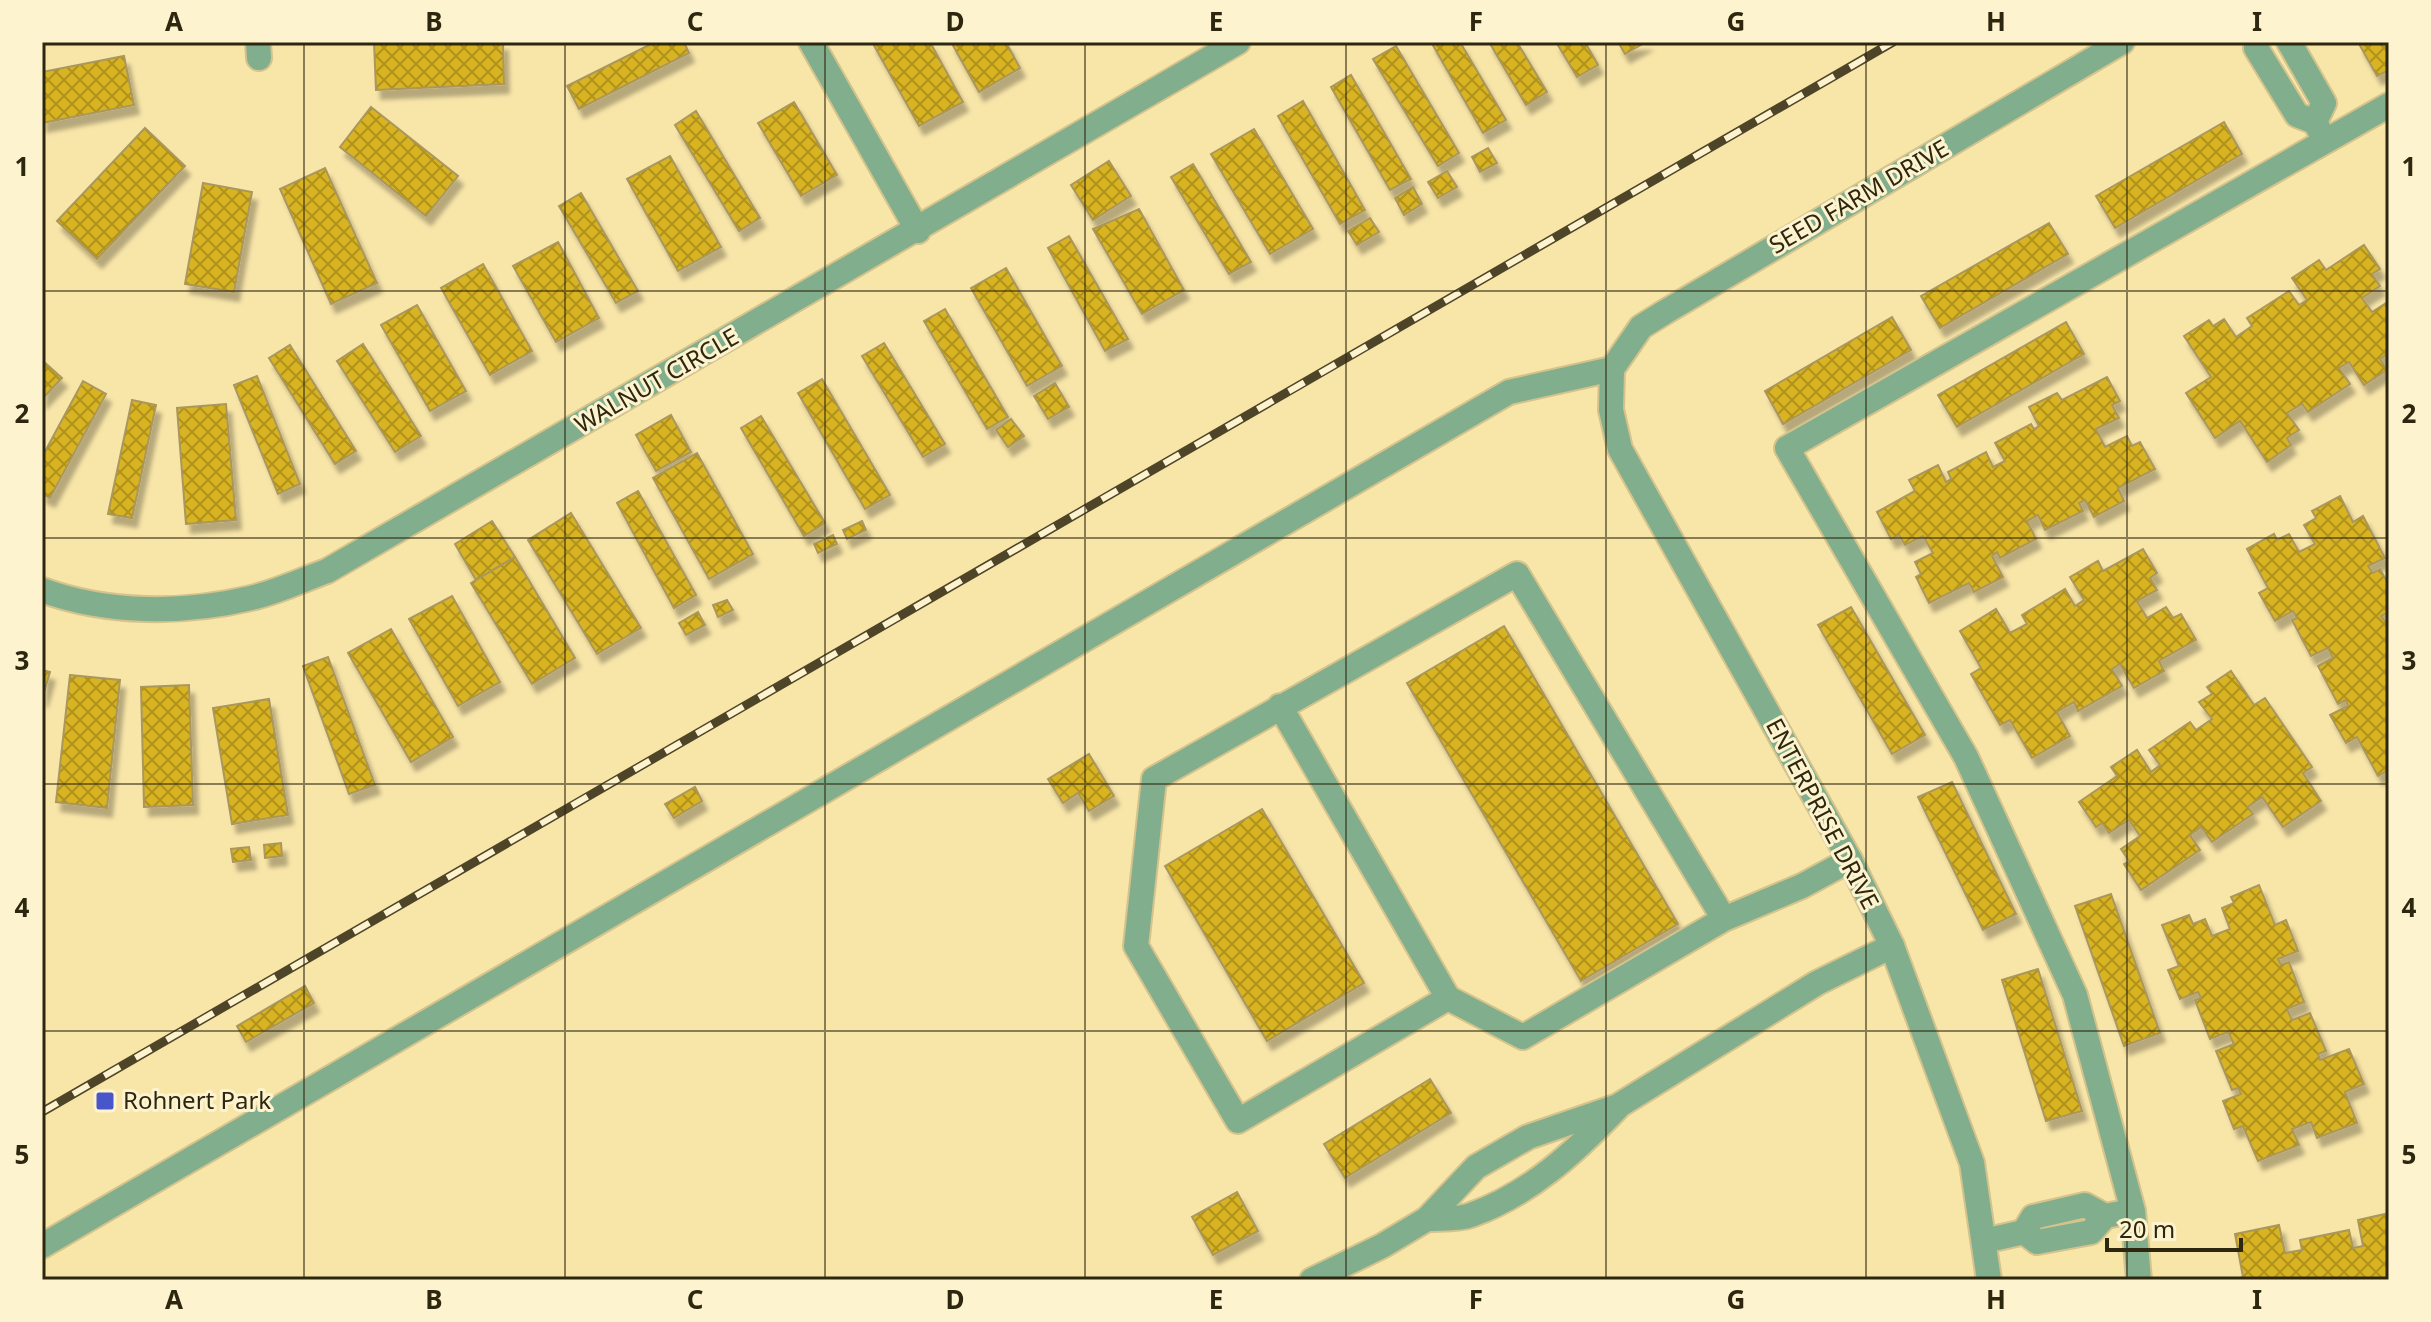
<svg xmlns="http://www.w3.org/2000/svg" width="2431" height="1322" viewBox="0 0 2431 1322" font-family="'Noto Sans',sans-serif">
<defs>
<pattern id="building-cross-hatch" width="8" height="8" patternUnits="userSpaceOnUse" patternTransform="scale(2)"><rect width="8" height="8" fill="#d8b324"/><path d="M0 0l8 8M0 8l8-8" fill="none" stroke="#b0921e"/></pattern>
<filter id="shadow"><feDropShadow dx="5" dy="9" stdDeviation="2" flood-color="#0004"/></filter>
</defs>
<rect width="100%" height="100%" fill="#f8e5a8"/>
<g fill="url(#building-cross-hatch)" stroke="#a9975d" stroke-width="2" filter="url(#shadow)">
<polygon points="374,42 503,42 504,84 376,90"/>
<polygon points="655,42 684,42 689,53 579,109 567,86"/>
<polygon points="872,42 930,42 963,102 919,126"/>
<polygon points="951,42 1006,42 1020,68 979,92"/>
<polygon points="1431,42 1460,42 1506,120 1483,133"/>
<polygon points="1489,42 1517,42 1547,92 1526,105"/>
<polygon points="1556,42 1585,42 1598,65 1577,77"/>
<polygon points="1618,42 1646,42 1625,54"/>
<polygon points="2363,42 2389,42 2389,70 2377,76 2359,44"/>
<polygon points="1396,46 1459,153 1438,166 1373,59"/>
<polygon points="124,56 134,105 42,123 42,72"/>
<polygon points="1351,75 1411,179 1390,190 1331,87"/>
<polygon points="1303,101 1365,210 1340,224 1278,116"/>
<polygon points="794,102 837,175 801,196 758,123"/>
<polygon points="371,107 458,176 426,216 340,147"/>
<polygon points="696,111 760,218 739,231 675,125"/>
<polygon points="2224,122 2242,154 2115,228 2096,196"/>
<polygon points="145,128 185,166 97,259 57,221"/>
<polygon points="1254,129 1313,229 1270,254 1211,154"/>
<polygon points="1488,148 1497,163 1480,172 1472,157"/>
<polygon points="670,156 721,247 678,271 627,179"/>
<polygon points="1109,161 1131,196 1093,220 1071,185"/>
<polygon points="1193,164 1251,262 1229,274 1171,177"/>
<polygon points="325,168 377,283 331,304 280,189"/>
<polygon points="1447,171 1457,187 1438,198 1428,182"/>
<polygon points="203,183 252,192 234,292 185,284"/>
<polygon points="1413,187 1422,204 1404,215 1395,198"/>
<polygon points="581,193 638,291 616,303 559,206"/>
<polygon points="1139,209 1184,290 1142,314 1093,229"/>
<polygon points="1370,218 1379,232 1357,245 1348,231"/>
<polygon points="2049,223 2068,254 1940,328 1921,296"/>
<polygon points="1069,236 1128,339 1105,351 1048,248"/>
<polygon points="558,242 599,318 556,342 513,266"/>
<polygon points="2364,245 2380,269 2372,274 2380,286 2362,298 2372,312 2389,301 2389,353 2380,359 2387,370 2364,385 2349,362 2339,368 2350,384 2308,412 2302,404 2287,413 2299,430 2287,438 2291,445 2267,462 2240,421 2215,438 2186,393 2211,377 2184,336 2209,320 2213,326 2224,319 2236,337 2252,326 2247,318 2289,291 2299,305 2307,300 2292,278 2319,260 2326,270"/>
<polygon points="483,264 532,351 490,375 441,288"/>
<polygon points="1006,268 1062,366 1027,386 971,288"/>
<polygon points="417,305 466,391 430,411 381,325"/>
<polygon points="945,309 1008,417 987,429 924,321"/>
<polygon points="1892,317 1911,350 1783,424 1765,391"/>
<polygon points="2066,322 2084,354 1957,427 1938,395"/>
<polygon points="884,343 945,444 923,457 862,356"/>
<polygon points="363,344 421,436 395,452 337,361"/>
<polygon points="290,345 356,451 335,464 269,358"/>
<polygon points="42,360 62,378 42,399"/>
<polygon points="257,376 300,484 278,494 234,385"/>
<polygon points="2107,377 2120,401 2112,405 2119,418 2096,429 2105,447 2127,436 2132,446 2140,442 2155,469 2118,488 2124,501 2094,517 2085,500 2079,503 2083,511 2045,530 2038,515 2027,521 2036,539 2000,558 1997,552 1992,556 2003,577 1974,592 1969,583 1929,603 1916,577 1921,574 1915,562 1933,553 1923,536 1905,545 1899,535 1891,539 1877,512 1915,491 1909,480 1938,465 1946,482 1951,479 1948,472 1986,452 1993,467 2005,461 1995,443 2031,424 2034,429 2039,426 2029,407 2057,393 2062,400"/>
<polygon points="822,379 890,495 865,509 798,393"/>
<polygon points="83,381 106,394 50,498 42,494 42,457"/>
<polygon points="1055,383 1069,407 1048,419 1034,396"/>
<polygon points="132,400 156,405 132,518 108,514"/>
<polygon points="226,404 236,520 186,524 177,408"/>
<polygon points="671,415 691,452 656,471 636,435"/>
<polygon points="761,416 825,523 804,536 741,428"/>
<polygon points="1011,419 1024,436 1008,447 996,430"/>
<polygon points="697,453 753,554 709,579 653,478"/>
<polygon points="638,491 696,595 674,608 617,503"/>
<polygon points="2340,496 2353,522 2363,516 2385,558 2368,566 2373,573 2380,569 2389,585 2389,612 2381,616 2389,626 2389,770 2378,776 2357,737 2346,743 2330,715 2348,706 2346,700 2338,704 2318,666 2333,658 2328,648 2311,656 2292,620 2297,618 2293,611 2275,621 2259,593 2268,588 2247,549 2274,534 2277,540 2289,534 2299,552 2315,544 2304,525 2316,518 2312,511"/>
<polygon points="571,513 641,628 597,654 528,540"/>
<polygon points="492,521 515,557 476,580 455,544"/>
<polygon points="862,521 866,530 847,539 843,530"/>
<polygon points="833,535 837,544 818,553 814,544"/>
<polygon points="2143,549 2157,573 2150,578 2157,590 2137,601 2147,618 2166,607 2173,618 2181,614 2196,640 2159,661 2164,671 2134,688 2120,664 2112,669 2122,686 2078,711 2074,702 2057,712 2070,736 2032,758 2010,720 2000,725 1971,674 1981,668 1960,631 1996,609 2010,633 2027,624 2022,615 2065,589 2075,606 2084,600 2070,577 2098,561 2103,571"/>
<polygon points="515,557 575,658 532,684 471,583"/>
<polygon points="452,596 500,682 458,706 409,619"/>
<polygon points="727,600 733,610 718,617 713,605"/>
<polygon points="1851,607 1925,735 1892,754 1818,625"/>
<polygon points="698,612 705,625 686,635 679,623"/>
<polygon points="1504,626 1678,924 1581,981 1407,683"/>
<polygon points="391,629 453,737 411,762 348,653"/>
<polygon points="328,657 375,785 349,794 303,666"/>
<polygon points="42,670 50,672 42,699"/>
<polygon points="2231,671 2254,705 2265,698 2312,767 2303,773 2321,801 2283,827 2262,797 2248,807 2253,814 2212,842 2201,827 2190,835 2200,850 2141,890 2124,864 2129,861 2121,849 2140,836 2129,820 2109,833 2102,823 2096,827 2079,802 2117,776 2111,767 2137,750 2151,772 2160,765 2149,750 2190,722 2196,730 2212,719 2199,702 2212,694 2207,687"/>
<polygon points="70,675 120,680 107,808 56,802"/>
<polygon points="189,685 193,805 144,807 141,687"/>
<polygon points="269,699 288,815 232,824 213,708"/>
<polygon points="1089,754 1114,796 1089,811 1078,793 1063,803 1048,779"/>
<polygon points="1952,782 2016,914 1983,930 1918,797"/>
<polygon points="695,787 702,801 674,818 665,804"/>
<polygon points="1262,809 1364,983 1267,1041 1165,866"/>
<polygon points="281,843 282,856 265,858 264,845"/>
<polygon points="249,847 251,860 233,862 231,849"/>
<polygon points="2259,885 2275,925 2286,920 2298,951 2278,959 2281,965 2289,962 2304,1002 2287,1009 2292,1020 2310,1013 2326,1051 2318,1054 2320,1060 2349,1049 2364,1084 2345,1092 2357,1123 2317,1138 2311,1122 2292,1129 2299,1145 2258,1161 2243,1126 2234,1129 2223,1101 2241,1094 2238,1088 2232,1090 2216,1051 2234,1044 2228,1032 2210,1039 2195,1000 2201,998 2198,992 2180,999 2168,970 2179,966 2162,925 2189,915 2193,924 2205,919 2212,936 2230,929 2222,908 2234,903 2231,897"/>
<polygon points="2111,894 2160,1033 2124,1046 2075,906"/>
<polygon points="2038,969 2082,1111 2046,1121 2002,980"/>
<polygon points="305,986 314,1003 246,1042 237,1026"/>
<polygon points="1430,1079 1451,1113 1345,1178 1324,1144"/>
<polygon points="1237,1192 1258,1231 1213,1255 1192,1217"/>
<polygon points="2385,1214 2389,1224 2389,1280 2233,1280 2243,1277 2235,1234 2279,1225 2285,1253 2302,1250 2300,1240 2349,1230 2353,1248 2363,1246 2358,1220"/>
</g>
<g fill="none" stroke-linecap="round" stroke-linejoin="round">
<g stroke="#d4c38c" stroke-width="28">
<g id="minor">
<polyline points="258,42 259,58"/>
<polyline points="811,42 918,231"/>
<polyline points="2258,42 2256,48 2297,115 2315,122 2325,141"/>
<polyline points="2289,42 2324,103 2315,122"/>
<polyline points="1612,369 1611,410 1620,449 1850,860 1892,946 1972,1163 1989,1280"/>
<polyline points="1612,369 1641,327 1665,312 2122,42"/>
<path d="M42 590C107 614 184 614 251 598 277 592 302 580 327 571L1238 42"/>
<polyline points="1280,706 1448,998"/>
<polyline points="1724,919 1517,574 1154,779 1136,946 1238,1121 1448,998 1523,1037 1724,919 1802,886 1850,860"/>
<path d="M1427 1219C1441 1218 1458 1220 1471 1215 1530 1194 1575 1152 1617 1108"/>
<polyline points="2024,1232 2033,1217 2085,1205 2105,1216 2121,1213"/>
<polyline points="1984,1241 2024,1232 2037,1242 2091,1232 2105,1216"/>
<polyline points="42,1246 1509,392 1612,369"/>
<polyline points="1312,1280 1382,1246 1427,1219 1476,1167 1528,1137 1618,1106 1817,983 1892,946"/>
<polyline points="2139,1280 2133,1211 2075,995 1966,757 1787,448 2389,105"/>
</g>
</g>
<use href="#minor" stroke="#81ae8d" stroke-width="24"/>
<g stroke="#4e4528" stroke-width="9">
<polyline id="rail" points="42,1112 1893,42"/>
</g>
<use href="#rail" stroke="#fef3cf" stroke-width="6" stroke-dasharray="18" stroke-linecap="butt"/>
</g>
<path fill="none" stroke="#2e270f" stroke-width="2" stroke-opacity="0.55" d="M304 42V1280M565 42V1280M825 42V1280M1085 42V1280M1346 42V1280M1606 42V1280M1866 42V1280M2127 42V1280M42 291H2389M42 538H2389M42 784H2389M42 1031H2389"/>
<rect fill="#4856ca" stroke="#fef3cf" stroke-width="3" x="95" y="1091" width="20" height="20" rx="4"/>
<g text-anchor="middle" stroke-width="6" stroke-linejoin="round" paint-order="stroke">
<g font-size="24" fill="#2e270f" stroke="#fef3cf">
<text transform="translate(1859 197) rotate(-30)" y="8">SEED FARM DRIVE</text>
<text transform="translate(657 381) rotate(-30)" y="8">WALNUT CIRCLE</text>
<text transform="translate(1822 814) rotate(62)" y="8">ENTERPRISE DRIVE</text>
</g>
<g font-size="24" fill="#2e270f" stroke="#fef3cf" text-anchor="start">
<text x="123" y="1109">Rohnert Park</text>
</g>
</g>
<rect width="2431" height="1322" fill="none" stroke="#fef3cf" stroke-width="88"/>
<path d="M2107 1238v12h134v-12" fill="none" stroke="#2e270f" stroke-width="4"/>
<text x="2119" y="1238" font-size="24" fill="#2e270f" stroke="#fef3cf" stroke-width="6" paint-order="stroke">20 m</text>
<rect x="44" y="44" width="2343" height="1234" fill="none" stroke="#2e270f" stroke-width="3"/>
<g font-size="26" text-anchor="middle" font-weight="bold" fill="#2e270f">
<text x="174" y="31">A</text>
<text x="434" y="31">B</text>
<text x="695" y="31">C</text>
<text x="955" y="31">D</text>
<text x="1216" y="31">E</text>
<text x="1476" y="31">F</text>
<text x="1736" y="31">G</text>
<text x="1996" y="31">H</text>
<text x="2257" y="31">I</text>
<text x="22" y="176">1</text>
<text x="2409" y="176">1</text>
<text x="22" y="423">2</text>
<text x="2409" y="423">2</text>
<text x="22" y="670">3</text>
<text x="2409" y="670">3</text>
<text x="22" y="917">4</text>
<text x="2409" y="917">4</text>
<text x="22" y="1164">5</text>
<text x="2409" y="1164">5</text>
<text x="174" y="1309">A</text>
<text x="434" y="1309">B</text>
<text x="695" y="1309">C</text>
<text x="955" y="1309">D</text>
<text x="1216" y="1309">E</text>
<text x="1476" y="1309">F</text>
<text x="1736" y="1309">G</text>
<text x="1996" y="1309">H</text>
<text x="2257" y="1309">I</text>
</g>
</svg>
